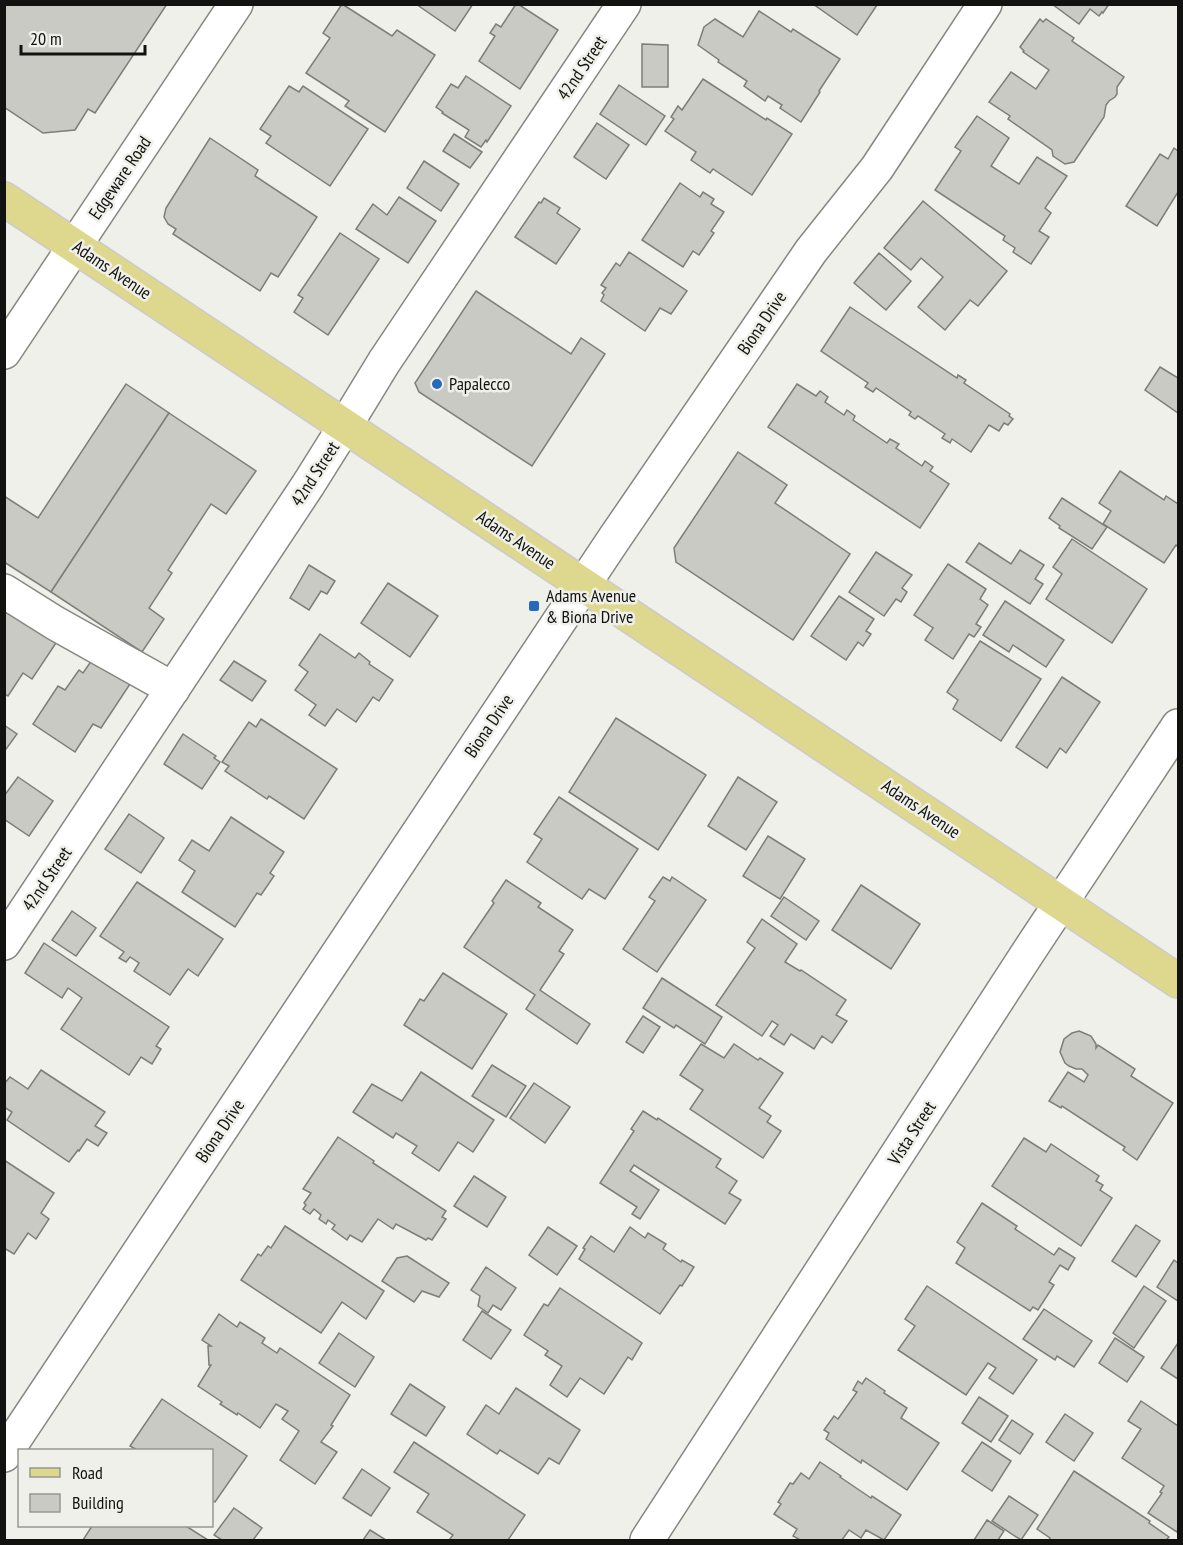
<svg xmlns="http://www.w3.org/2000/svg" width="1183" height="1545" viewBox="0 0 1183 1545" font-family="'PT Sans Narrow',sans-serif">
<rect width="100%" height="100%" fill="#f0f0eb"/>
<g fill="#cacac5" stroke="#7d7d79" stroke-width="1.5">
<polygon points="4,4 167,4 95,113 88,109 75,130 43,133 4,107"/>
<polygon points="342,4 392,36 397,30 435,55 385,132 345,106 349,101 306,73 330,38 323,33"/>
<polygon points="416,4 473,4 455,31"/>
<polygon points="516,4 518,4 558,30 520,89 479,61 495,36 490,33 496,24 501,27"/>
<polygon points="813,4 877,4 877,5 857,35"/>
<polygon points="1052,4 1109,4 1103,13 1102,12 1099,16 1090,9 1079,24"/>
<polygon points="759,11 791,32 793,29 840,59 819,91 820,92 801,122 780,108 782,105 768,96 765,101 744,86 747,81 718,62 719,60 698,45 704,27 715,19 743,37"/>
<polygon points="1040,19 1043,22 1046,19 1074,38 1072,41 1124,77 1117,87 1117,94 1115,97 1109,101 1106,105 1104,117 1074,162 1065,164 1053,156 1052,150 1008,119 1010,116 989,102 1011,72 1036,89 1049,70 1023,52 1024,51 1020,47"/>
<polygon points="642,44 668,45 668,87 642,87"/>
<polygon points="466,76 511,106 487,142 486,140 481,147 465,137 469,130 442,113 443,112 436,107 451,84 458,88"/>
<polygon points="703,79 766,120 767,118 792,134 752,195 713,169 710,173 691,160 696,152 665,131 674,119 671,117 678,106 682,110"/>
<polygon points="619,85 665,116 646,145 600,114"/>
<polygon points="289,86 299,92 303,86 368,129 330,186 266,143 271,136 260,129"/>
<polygon points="977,116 1009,138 991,166 1019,184 1037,157 1067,176 1045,208 1051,213 1039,231 1049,237 1031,264 1013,252 1015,248 1003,240 1005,236 935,190 961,151 955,147"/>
<polygon points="597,123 629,145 606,179 574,157"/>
<polygon points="454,134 482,152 470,168 443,151"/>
<polygon points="210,138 258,170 255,176 317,217 278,277 271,273 260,291 173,234 176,229 168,224 164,217 166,208"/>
<polygon points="1174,148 1178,151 1178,192 1157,226 1126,206 1160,154 1168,159"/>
<polygon points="424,161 459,184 441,211 407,188"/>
<polygon points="680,183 700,197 703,192 714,199 711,204 724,212 711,231 714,233 699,255 693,251 683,267 642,240"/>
<polygon points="399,197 436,221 408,263 356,229 373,204 387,215"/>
<polygon points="544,198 560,208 557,213 580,229 556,264 515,237 539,202 541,203"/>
<polygon points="923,201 1007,271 978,306 970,300 945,330 918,307 943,277 921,258 911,270 884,248"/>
<polygon points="340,233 379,259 328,335 294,312 303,298 298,295"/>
<polygon points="629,252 687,291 671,314 660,308 645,331 601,301 604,295 602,293 606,288 601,285 616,263 620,266"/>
<polygon points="879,253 911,281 886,310 854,283"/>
<polygon points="476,291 571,354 581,338 605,354 532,466 419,392 415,383"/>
<polygon points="850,307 957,378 958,375 966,380 964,383 1010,414 1009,416 1013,419 1008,425 1004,423 999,431 989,425 971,452 952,439 950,443 942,438 945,434 918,416 915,419 909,415 911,412 876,388 873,392 865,387 868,383 821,351"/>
<polygon points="1160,367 1178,378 1178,413 1145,390"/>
<polygon points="126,384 169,413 51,592 4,562 4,496 38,518"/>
<polygon points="797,384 816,396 820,391 828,397 825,402 844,415 847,410 855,416 853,420 887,443 890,439 899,444 896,448 922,466 925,461 933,467 930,471 949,484 920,528 768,427"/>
<polygon points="169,413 256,471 226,514 211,504 168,570 172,573 149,608 164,619 142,652 51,592"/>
<polygon points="738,452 787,485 775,503 850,554 793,640 676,562 674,548"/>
<polygon points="1120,471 1164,500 1166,496 1178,504 1178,547 1176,545 1164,563 1103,524 1111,511 1099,503"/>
<polygon points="1062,498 1107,527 1092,549 1059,528 1060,526 1049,518"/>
<polygon points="1072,539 1147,589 1112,643 1046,599 1062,574 1053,567"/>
<polygon points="979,543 1011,564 1020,550 1044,565 1035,579 1043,584 1030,604 966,562"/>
<polygon points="876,552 912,575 902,588 907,592 901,602 896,599 884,616 849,592"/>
<polygon points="948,564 986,589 980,599 988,605 976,624 981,627 974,637 969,634 953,659 925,640 933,628 914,615"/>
<polygon points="309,565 335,581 327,594 321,591 309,610 290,598"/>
<polygon points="388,583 438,616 410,657 361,623"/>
<polygon points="4,595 6,610 56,643 32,679 23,673 8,696 4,693"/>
<polygon points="839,596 874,619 866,631 871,634 863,646 858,642 846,660 811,636"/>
<polygon points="1005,601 1064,640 1046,667 1013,645 1009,652 983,635"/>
<polygon points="320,634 355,658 359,653 370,662 369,664 393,680 379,701 373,697 356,722 337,709 325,726 309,715 316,705 295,690 308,672 299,665"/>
<polygon points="980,641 1041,679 1001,741 953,709 958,700 947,692"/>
<polygon points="92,660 130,684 101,728 93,724 75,752 33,724 58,686 65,690 79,670 83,673"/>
<polygon points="234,661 266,681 252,701 220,680"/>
<polygon points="1062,677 1100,702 1066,753 1060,748 1047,768 1016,747"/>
<polygon points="616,718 706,775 658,850 569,792"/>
<polygon points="261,719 337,769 304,819 269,796 267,799 225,771 229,766 222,762 249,722 256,727"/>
<polygon points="4,725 17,734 4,752"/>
<polygon points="183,734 216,756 214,758 220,762 202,789 164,764"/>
<polygon points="18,777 53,801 29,836 4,819 4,796"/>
<polygon points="738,777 777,802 746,850 708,826"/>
<polygon points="559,797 638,849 605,899 589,889 582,899 527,862 542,839 534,834"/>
<polygon points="129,814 164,838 141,873 105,849"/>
<polygon points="231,817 284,852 270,873 274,876 261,895 257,893 235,927 182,892 195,871 179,860 192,840 209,851"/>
<polygon points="768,836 805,859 780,899 743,876"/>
<polygon points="663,877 670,881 672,877 706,900 657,972 623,949 655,901 649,897"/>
<polygon points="506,880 541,903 538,907 573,930 559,951 564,954 540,990 590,1024 577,1044 526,1009 535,995 464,947 494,903 492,901"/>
<polygon points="137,882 223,939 198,976 188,969 170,995 134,971 139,963 130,957 126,962 119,958 124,952 100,936"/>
<polygon points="861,885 920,924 891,969 832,930"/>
<polygon points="784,897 819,921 806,940 771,916"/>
<polygon points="72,911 96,928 76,956 52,940"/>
<polygon points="762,919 797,944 785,962 800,971 801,970 846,1000 836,1015 847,1021 832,1043 822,1036 814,1049 791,1034 784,1045 770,1036 778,1025 772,1021 762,1036 716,1005 755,948 747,942"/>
<polygon points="44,943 169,1027 156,1046 161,1049 152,1064 141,1057 129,1075 61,1029 82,998 68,988 62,998 25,973"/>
<polygon points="443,973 507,1014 472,1069 404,1025 420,999 424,1001"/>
<polygon points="662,978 722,1017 705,1044 676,1025 674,1028 643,1008"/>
<polygon points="643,1016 660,1027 643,1053 626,1042"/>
<polygon points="1079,1031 1091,1036 1096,1044 1096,1048 1098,1045 1135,1069 1131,1076 1173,1103 1137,1160 1123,1150 1125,1147 1062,1106 1061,1108 1049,1101 1068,1072 1084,1082 1088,1075 1082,1069 1076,1069 1069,1066 1065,1063 1060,1052 1064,1039 1072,1033"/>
<polygon points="701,1044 724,1058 734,1044 758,1060 760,1058 783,1073 759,1108 771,1116 767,1122 781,1131 763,1158 690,1109 703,1090 680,1075"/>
<polygon points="492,1065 526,1086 506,1117 472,1096"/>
<polygon points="41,1070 105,1112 95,1126 107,1133 98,1146 87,1139 79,1151 78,1150 69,1162 7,1120 12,1112 4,1107 4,1084 10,1077 28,1089"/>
<polygon points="421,1072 494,1120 473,1152 458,1142 439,1171 412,1153 417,1146 396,1133 393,1138 353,1112 372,1084 402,1101"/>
<polygon points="534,1083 570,1107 545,1143 510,1118"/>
<polygon points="643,1111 657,1120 658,1118 721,1159 716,1167 737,1181 729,1193 741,1200 725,1224 634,1165 630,1171 659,1190 640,1219 632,1214 637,1207 600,1183 634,1131 631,1129"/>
<polygon points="338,1137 374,1161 373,1163 446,1211 442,1217 446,1219 432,1240 428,1238 426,1240 396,1224 393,1229 378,1219 362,1242 350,1235 347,1240 332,1229 335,1225 328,1220 326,1224 319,1219 321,1215 314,1209 310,1214 303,1209 306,1205 304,1203 311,1193 303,1189"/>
<polygon points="1024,1138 1046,1152 1051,1144 1099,1176 1096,1181 1103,1185 1100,1190 1112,1198 1081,1246 992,1186"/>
<polygon points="4,1160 54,1193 41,1213 49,1219 36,1239 28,1233 14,1254 4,1248"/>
<polygon points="474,1176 506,1197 487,1227 454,1206"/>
<polygon points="982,1203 1017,1226 1015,1229 1054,1255 1059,1248 1075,1258 1068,1270 1060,1265 1049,1282 1054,1285 1038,1310 1033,1307 1030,1311 956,1263 965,1248 957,1242"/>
<polygon points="1136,1225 1160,1241 1136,1277 1112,1261"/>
<polygon points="285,1226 384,1291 366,1319 342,1302 321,1333 241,1280 258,1254 261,1256 268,1246 271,1248"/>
<polygon points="548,1227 577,1246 557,1275 529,1255"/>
<polygon points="630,1227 645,1238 648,1233 666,1244 663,1249 681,1262 682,1260 694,1267 682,1286 680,1285 660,1314 579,1259 585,1249 583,1248 591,1236 614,1252"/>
<polygon points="407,1256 449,1283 439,1297 422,1291 414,1302 382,1281 397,1258"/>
<polygon points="1174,1260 1178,1263 1178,1301 1157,1287"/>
<polygon points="486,1267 516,1288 501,1310 493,1305 488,1313 478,1306 480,1296 471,1290"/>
<polygon points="927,1286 1037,1360 1013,1394 989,1378 996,1368 988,1363 966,1395 898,1350 915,1326 905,1319"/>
<polygon points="1144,1286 1166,1301 1134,1348 1113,1333"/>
<polygon points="560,1288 642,1343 632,1360 628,1357 604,1394 580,1378 567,1397 550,1385 562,1366 545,1355 548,1351 524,1335 544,1304 548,1306"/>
<polygon points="1044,1309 1092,1341 1074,1367 1057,1356 1055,1360 1023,1339"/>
<polygon points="482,1311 511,1330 491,1359 463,1340"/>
<polygon points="219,1314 237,1327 240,1322 265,1338 262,1343 277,1353 280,1348 350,1395 331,1425 333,1426 321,1442 337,1452 315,1484 280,1460 299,1431 282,1419 288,1411 276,1404 260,1428 238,1413 237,1415 220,1404 222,1402 198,1386 211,1365 209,1365 208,1346 211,1346 202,1340"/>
<polygon points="339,1333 374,1357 355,1387 319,1363"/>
<polygon points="1115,1338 1144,1357 1127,1382 1099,1363"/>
<polygon points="1178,1343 1178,1379 1161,1368"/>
<polygon points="866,1378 885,1391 884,1393 907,1408 901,1418 939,1443 907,1490 862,1460 861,1463 826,1439 829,1433 824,1430 834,1416 838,1419 857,1392 853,1390 858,1381 862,1384"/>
<polygon points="410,1384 445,1407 426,1436 391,1414"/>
<polygon points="516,1388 580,1430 559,1464 549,1458 538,1474 500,1450 497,1454 467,1434 486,1405 499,1414"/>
<polygon points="979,1397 1008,1416 991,1442 962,1423"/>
<polygon points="162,1399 247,1456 215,1502 212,1500 212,1450 137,1450 130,1446"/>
<polygon points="1141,1401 1178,1426 1178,1529 1177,1532 1148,1513 1162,1493 1160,1492 1164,1486 1122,1458 1141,1429 1128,1421"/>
<polygon points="1065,1414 1093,1433 1074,1461 1046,1442"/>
<polygon points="1012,1420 1033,1434 1020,1454 999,1440"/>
<polygon points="414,1442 525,1515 508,1540 449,1540 453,1535 417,1512 429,1494 394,1472"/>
<polygon points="982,1442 1011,1461 992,1491 962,1471"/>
<polygon points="820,1462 841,1476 840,1477 871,1498 872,1496 901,1515 884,1540 866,1530 861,1538 849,1530 842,1540 800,1540 793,1536 797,1529 774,1514 781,1504 778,1502 790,1483 793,1484 801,1473 809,1479"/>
<polygon points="362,1469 390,1488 371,1516 343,1498"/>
<polygon points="1074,1471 1150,1521 1149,1523 1169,1537 1166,1540 1049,1540 1050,1538 1037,1529"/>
<polygon points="1009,1496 1038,1515 1021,1540 992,1521"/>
<polygon points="234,1508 262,1528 253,1540 222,1540 214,1535"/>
<polygon points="987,1520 1004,1531 998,1540 974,1540"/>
<polygon points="92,1526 186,1526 208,1540 83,1540"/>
<polygon points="370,1530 386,1540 363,1540"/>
</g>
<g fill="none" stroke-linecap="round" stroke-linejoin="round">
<g stroke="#878682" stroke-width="36">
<g id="minor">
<polyline points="4,352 236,4"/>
<polyline points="4,591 55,623 173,689"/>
<polyline points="4,943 308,485 345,426 384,362 624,4"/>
<polyline points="4,1455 614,539 811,251 877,168 985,4"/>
<polyline points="647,1540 1029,951 1178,726"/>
</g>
</g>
<g stroke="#cbcbcb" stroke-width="36">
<polyline id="major" points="4,199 1178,981"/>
</g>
<use href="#minor" stroke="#fff" stroke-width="33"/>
<use href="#major" stroke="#ddd88e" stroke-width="33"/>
</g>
<g fill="#276abb" stroke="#f0f0eb" stroke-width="2">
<circle cx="437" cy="384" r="6"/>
<rect x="528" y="600" width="12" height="12" rx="3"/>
</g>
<g text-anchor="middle" stroke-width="5" stroke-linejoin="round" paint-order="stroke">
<g font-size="18" fill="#121211" stroke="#f0f0eb">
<text transform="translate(582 68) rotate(-56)" y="6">42nd Street</text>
<text transform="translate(120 178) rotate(-56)" y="6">Edgeware Road</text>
<text transform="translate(112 270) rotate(34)" y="6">Adams Avenue</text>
<text transform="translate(762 323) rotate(-56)" y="6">Biona Drive</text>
<text transform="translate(315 474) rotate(-57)" y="6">42nd Street</text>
<text transform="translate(516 540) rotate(34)" y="6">Adams Avenue</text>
<text transform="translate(489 726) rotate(-56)" y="6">Biona Drive</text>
<text transform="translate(921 809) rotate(34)" y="6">Adams Avenue</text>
<text transform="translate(47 879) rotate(-56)" y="6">42nd Street</text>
<text transform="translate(220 1131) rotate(-56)" y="6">Biona Drive</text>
<text transform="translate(912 1133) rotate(-57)" y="6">Vista Street</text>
</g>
<g font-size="18" fill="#121211" stroke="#f0f0eb" text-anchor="start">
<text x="449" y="390">Papalecco</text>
<text x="546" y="602">Adams Avenue<tspan x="546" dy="21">&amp; Biona Drive</tspan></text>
</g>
</g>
<rect width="1183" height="1545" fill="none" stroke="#121211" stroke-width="12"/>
<rect x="18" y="1449" width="195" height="78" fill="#f0f0eb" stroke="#979794" stroke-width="1.5"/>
<rect x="30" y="1468" width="30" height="9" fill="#ddd88e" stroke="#979794" stroke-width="1.5"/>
<text x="72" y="1479" font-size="18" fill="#121211">Road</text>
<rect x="30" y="1494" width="30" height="18" fill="#cacac5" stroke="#979794" stroke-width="1.5"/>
<text x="72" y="1509" font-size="18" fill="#121211">Building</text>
<path d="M21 45v9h124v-9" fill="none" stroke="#121211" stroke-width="3"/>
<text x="30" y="45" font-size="18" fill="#121211" stroke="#f0f0eb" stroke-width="4.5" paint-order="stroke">20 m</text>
</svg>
